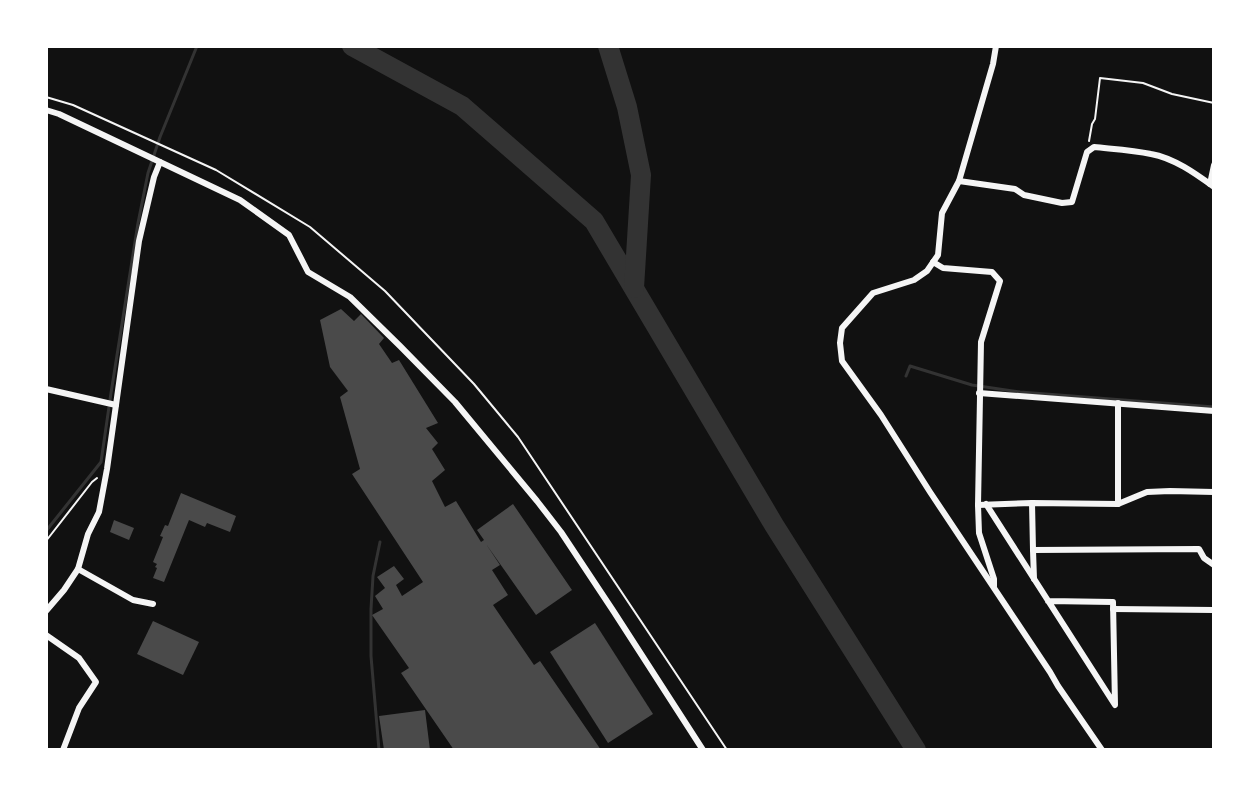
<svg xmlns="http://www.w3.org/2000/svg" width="1260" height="796" viewBox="0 0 1260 796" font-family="Figtree,sans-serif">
<rect width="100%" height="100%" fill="#111"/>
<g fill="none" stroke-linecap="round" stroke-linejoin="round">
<g stroke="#333" stroke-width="3">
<polyline points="906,376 910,366 972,385 1020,392 1214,407"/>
<polyline points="46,531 101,462 111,393 138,223 148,173 160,137 197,46"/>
<polyline points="379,750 371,656 371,609 373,576 380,542"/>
</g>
<g stroke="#333" stroke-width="20">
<polyline points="352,46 462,106 594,221 774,525 916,750"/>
<polyline points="608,46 627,107 641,175 634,288"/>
</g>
</g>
<g fill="#4a4a4a">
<polygon points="341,309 354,321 361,314 384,338 379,344 392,363 399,360 438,423 426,428 438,443 432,449 445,470 432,481 445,507 456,501 481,542 484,540 477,530 513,504 572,590 536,615 486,544 500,565 492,570 508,595 493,605 534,665 540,661 601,750 454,750 401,673 409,668 372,615 383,609 375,596 385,588 377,577 394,566 404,579 396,585 402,596 423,582 352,474 360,469 340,397 348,391 330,367 320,320"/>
<polygon points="181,493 236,516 230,532 207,523 205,527 189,520 164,582 153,578 157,568 155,567 157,564 153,562 163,537 160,536 165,525 168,526"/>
<polygon points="114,520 134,528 129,540 110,532"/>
<polygon points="153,621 199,642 183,675 137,654"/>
<polygon points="595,623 653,714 608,743 550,652"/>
<polygon points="425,710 430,750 384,750 379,716"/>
</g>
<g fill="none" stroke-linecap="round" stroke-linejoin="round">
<g stroke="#f5f5f5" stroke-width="2">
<polyline points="46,97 73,105 216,170 310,227 385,291 474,384 518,437 727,750"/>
<polyline points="1089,141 1092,124 1095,119 1100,78 1143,83 1172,94 1214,103"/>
<polyline points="46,541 92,482 97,478"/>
</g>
<g stroke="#f5f5f5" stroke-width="6">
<polyline points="996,46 993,64 959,181 942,213 938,255 927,271 914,280 873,293 842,328 840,343 842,361 881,415 930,492 1050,672 1058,686 1102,750"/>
<polyline points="46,110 59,114 240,200 289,235 308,272 350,297 400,346 455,402 537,501 561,532 614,612 703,750"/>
<path d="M959 181 1015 189 1024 195 1062 203 1072 202 1087 152 1094 147C1113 149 1133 150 1151 154 1174 158 1196 174 1214 187"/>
<polyline points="1210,184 1214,165"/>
<polyline points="933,262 943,268 992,272 1000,281 981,342 978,505 1032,503 1118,504 1147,492 1170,491 1214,492"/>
<polyline points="46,389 116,405"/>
<polyline points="979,393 1214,411"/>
<polyline points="1118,403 1118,504"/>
<polyline points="1032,503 1033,550 1199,549 1204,558 1214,565"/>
<polyline points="986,504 1115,705 1113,602 1048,601"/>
<polyline points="978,505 979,533 994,579 994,586"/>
<polyline points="1033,550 1034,579"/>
<polyline points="78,569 133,600 153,604"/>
<polyline points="1113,609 1214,610"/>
<polyline points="46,611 64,590 78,569 88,534 99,512 107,469 139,241 154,177 160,162"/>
<polyline points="46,635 79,658 96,682 79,708 63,750"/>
</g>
</g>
<rect width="1260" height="796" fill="none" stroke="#ffffff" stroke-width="96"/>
</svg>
